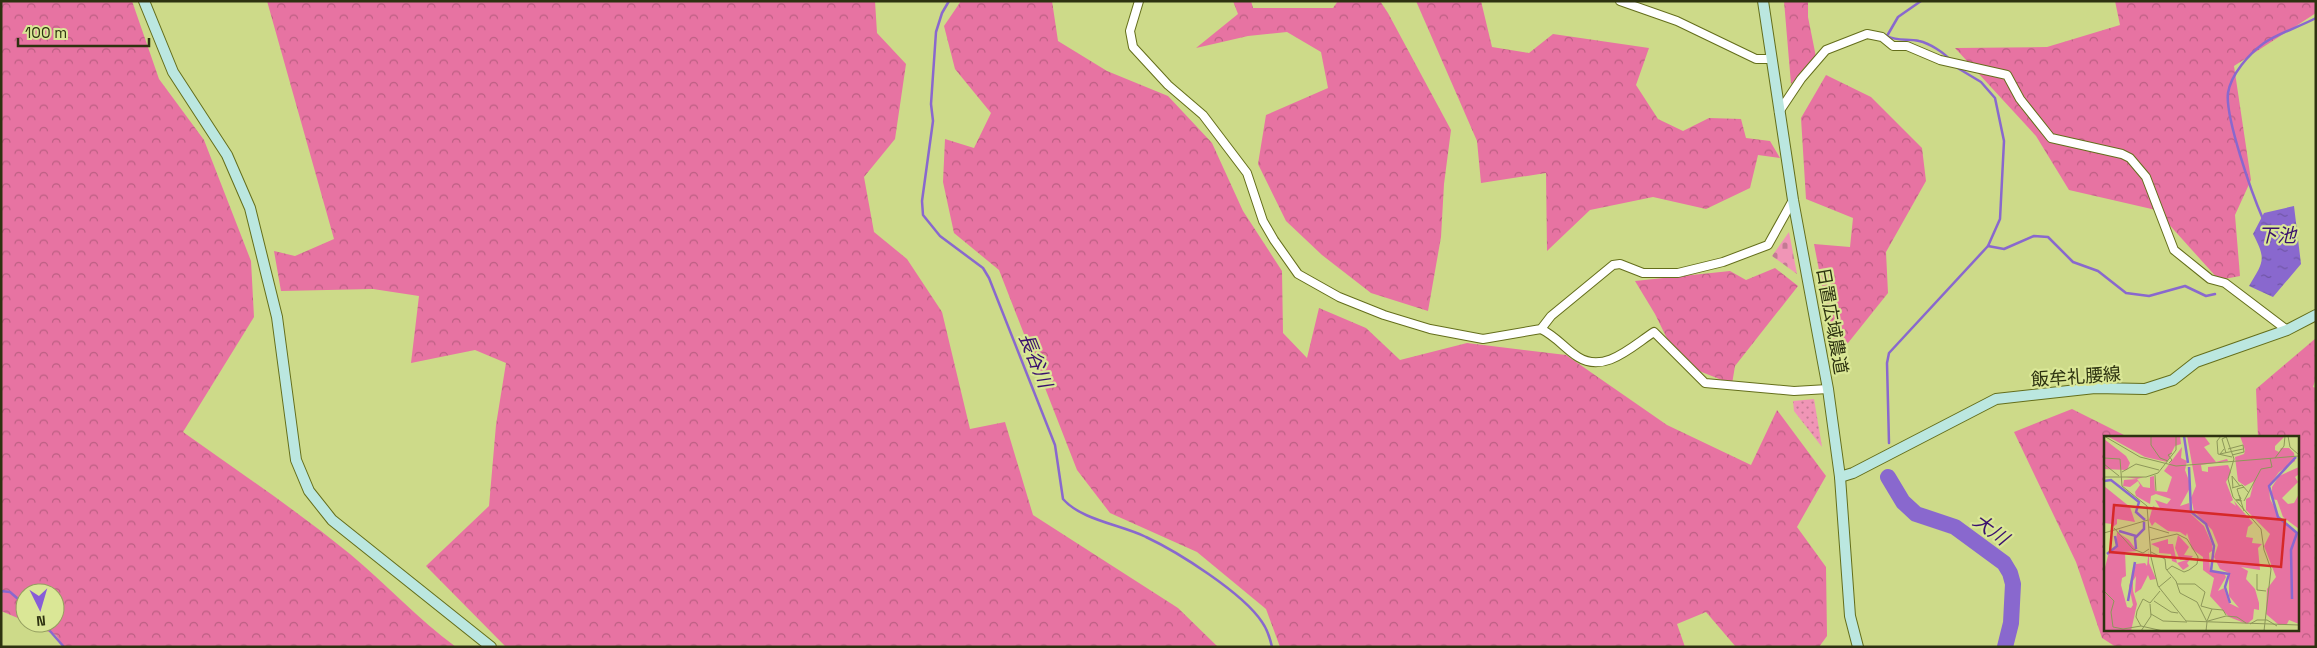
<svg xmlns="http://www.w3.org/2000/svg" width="2317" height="648" viewBox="0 0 2317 648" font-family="'Space Grotesk','Noto Sans JP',sans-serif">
<defs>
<pattern id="grass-dots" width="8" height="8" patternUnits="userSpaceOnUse" patternTransform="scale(1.25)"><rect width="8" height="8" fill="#f095b6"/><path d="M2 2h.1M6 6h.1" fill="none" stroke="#c37a93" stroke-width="1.8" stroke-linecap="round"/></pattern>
<pattern id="forest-crowns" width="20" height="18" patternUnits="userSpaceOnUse" patternTransform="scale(1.25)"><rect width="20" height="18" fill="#e773a2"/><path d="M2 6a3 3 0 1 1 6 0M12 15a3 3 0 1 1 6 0" fill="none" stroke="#bc5f83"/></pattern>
<pattern id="cemetery-stones" width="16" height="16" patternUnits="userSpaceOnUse" patternTransform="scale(1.25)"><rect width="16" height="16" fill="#f095b6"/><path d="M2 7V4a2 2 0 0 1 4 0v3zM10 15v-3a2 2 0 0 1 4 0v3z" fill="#c37a93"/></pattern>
<pattern id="water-ripples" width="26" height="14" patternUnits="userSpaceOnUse" patternTransform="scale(1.25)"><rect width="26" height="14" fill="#8968ce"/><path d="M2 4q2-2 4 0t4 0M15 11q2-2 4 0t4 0" fill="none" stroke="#7056a6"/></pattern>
</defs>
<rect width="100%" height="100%" fill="#cdda89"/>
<polygon fill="url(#grass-dots)" points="1814,399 1822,447 1794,411 1793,401"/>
<g fill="url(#forest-crowns)">
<path d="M1 1H132L159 79 204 140 251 261 254 317 183 432C239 472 296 510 350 554 386 584 418 619 456 647H64L56 635 29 623H55V593H25V621L1 611Z"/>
<polygon points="267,1 875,1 877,33 906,64 895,139 864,177 874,232 907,259 942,312 970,429 1005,422 1033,515 1178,608 1218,647 506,647 426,566 489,506 496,425 506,363 475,350 411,363 419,296 373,289 281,291 274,251 295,256 334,239"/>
<polygon points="961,1 1052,1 1058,41 1107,71 1168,96 1212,143 1243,211 1282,271 1283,333 1307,358 1319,308 1366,328 1400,360 1467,343 1566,355 1667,425 1751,465 1777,410 1826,476 1797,527 1826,567 1827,636 1819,647 1736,647 1706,612 1677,624 1685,647 1280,647 1266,609 1197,552 1110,513 1077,470 999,270 954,233 943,182 945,139 974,148 991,113 955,69 944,26"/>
<polygon points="1233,1 1251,1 1253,8 1333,8 1338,1 1380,1 1388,13 1451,130 1444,184 1441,237 1428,311 1371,293 1322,255 1286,221 1258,164 1266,115 1328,88 1321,52 1287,32 1248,36 1196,48 1238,14"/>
<polygon points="1416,1 1481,1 1492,47 1529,53 1553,34 1649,48 1636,85 1658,119 1683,131 1709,118 1741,119 1746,138 1770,141 1780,158 1758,155 1750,188 1706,209 1653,197 1590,210 1547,251 1546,173 1481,183 1477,141"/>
<polygon points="1784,1 1808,1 1808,17 1816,57 1791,84"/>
<polygon points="2115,1 2316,1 2316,13 2234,66 2251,180 2235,215 2240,276 2219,280 2156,210 2069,190 2036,136 1955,48 2047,47 2120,25"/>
<polygon points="1826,75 1871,97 1922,148 1926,181 1886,252 1888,293 1836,358 1814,244 1850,247 1853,218 1806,199 1801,118"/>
<polygon points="1775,268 1798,286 1735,366 1732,384 1679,363 1655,314 1635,281 1730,271 1746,280"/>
<polygon points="2316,338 2316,378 2313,387 2316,388 2316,647 2116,647 2102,638 2076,562 2014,432 2072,409 2128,437 2106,437 2106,629 2298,629 2298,437 2258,437 2256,389"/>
</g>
<polygon fill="url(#cemetery-stones)" points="1789,232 1797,274 1772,256"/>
<path fill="url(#water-ripples)" d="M2294 206 2301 264 2273 297 2249 286C2263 262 2267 260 2253 234L2264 213Z"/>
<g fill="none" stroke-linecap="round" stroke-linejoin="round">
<g stroke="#8968ce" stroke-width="2.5">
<path d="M949 1 942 13 936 32 931 104 933 121 922 201 923 215 940 236 983 268 989 278 1055 445 1063 499C1081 520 1122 525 1146 537 1178 552 1243 593 1262 622 1267 629 1270 638 1272 647"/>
<path d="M1921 1 1898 17 1887 36C1898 42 1908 38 1919 41 1929 43 1945 53 1951 61"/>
<path d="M2263 219C2252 194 2225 117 2228 93 2231 74 2249 54 2264 43 2279 33 2299 27 2316 18"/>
<polyline points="1988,246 2004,249 2034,236 2048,237 2073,262 2098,271 2126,293 2149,296 2185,286 2206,296 2215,294"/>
<polyline points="1889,443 1887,363 1889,353 1988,246 2000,219 2004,141 1995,98 1981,82 1956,67"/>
<polyline points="1,591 10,592 25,605"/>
<polyline points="43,623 64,647"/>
</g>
<polyline stroke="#8968ce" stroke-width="16" points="1888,477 1903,502 1916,514 1955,527 2004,563 2010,573 2013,584 2011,623 2005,647"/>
<g stroke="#646e1b" stroke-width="10">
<g id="street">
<polyline points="1139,1 1130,31 1133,47 1168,85 1203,115 1247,173 1263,221 1274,240 1298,274 1339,297 1384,315 1430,329 1483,339 1541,329 1551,316 1613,265 1620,264 1643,273 1678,273 1723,262 1768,245 1793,200"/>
<polyline points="1620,1 1677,21 1756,59 1772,59"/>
<polyline points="1779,112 1801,79 1826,50 1867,34 1882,37 1893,46 1907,46 1940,60 2007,75 2020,99 2051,138 2122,154 2130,158 2146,177 2174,250 2210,279 2225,283 2287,330"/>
<path d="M1541 329C1557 337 1564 348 1578 357 1605 374 1632 346 1654 332L1705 383 1794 391 1828 389"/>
</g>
</g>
<g stroke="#646e1b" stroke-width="12">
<g id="secondary">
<polyline points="144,1 173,72 227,155 250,208 277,317 296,460 309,491 332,520 491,647"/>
<polyline points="1763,1 1793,200 1828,389 1840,477 1850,616 1858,647"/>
<polyline points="1840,477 1853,473 1996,399 2095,388 2145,389 2173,380 2196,362 2287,330 2316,315"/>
</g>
</g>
<use href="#street" stroke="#fff" stroke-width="8"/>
<use href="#secondary" stroke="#bbe7e0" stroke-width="10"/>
</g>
<g text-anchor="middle" stroke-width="4.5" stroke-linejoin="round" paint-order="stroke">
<g font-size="18" fill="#2d3210" stroke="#dae796">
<text transform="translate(1832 321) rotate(80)" y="6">日置広域農道</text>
<text transform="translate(2076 377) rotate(-4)" y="6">飯牟礼腰線</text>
</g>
<g font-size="19" font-style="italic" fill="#39106e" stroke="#dae796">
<text x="2277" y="242">下池</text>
<text transform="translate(1036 360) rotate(68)" y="7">長谷川</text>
<text transform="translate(1991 529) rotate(36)" y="7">大川</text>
</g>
</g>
<g transform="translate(2104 436)">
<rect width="195" height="195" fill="#cdda89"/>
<path d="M3 0H76L77 8 71 10 63 26 41 21ZM83 0H100L106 8 100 11 112 26 123 23 124 25 97 29 98 35 104 36V31L124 29 127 36 122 46 129 64 126 66 132 70 130 65 149 87 144 91 142 101 149 102 148 107 158 108 154 112 156 134 137 131 144 135 142 143 151 153 155 167V174L150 173 149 183 143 188 125 181 106 160 110 142 99 134V121L88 113 83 97 82 100 76 96 64 95 51 86 48 90 45 84 49 70 57 74 51 64 63 68 67 63 52 58 47 60 46 68 32 60 31 56 36 49 34 45 26 51 19 50 20 44 33 43 22 41H40L33 43 39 51 46 52V41L50 40 51 55 63 56 68 41 60 35 78 11 77 22 83 25 81 34 87 50 76 70 85 67 87 78 100 90 108 108V115L105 117 106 135 120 137 122 141 114 155 120 152 125 167 135 172 125 160V137L116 133 110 121 114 109 108 94 90 75 87 62 92 50ZM136 0H181L171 10V14L175 16 177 12H185L190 17 191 25 175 36 165 50 166 63 177 84 195 99V188L185 184 183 188 175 189 162 178 163 153 172 141 160 110 166 98 142 74V63L146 61 150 45 141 50 134 45 131 21 140 18 141 14ZM0 3 22 20 26 27 23 34 0 33ZM195 31V38L191 41 194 46 178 62 184 68 190 67 195 58V93L179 81 173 64 168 63V51L175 40ZM0 50 26 71 31 86 13 83V88L7 92 8 88 0 87ZM13 96 25 104 33 115 21 116 22 140 18 142 17 149 23 171 27 172 29 169 25 150 32 128 41 127 43 130 45 114V127L52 143 46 144 44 139 37 153 31 157 32 140 29 145V155L33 168 27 195H0V135L5 116 12 112ZM74 99 85 111 80 119 89 120 83 127 85 130 79 134 73 127 85 123 76 124 71 112ZM64 103V108H69L73 127 68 125 67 118 55 117V112L47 108Z" fill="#e773a2"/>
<path fill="none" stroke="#8968ce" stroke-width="2.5" d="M80 0 84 27M85 31 87 76 102 88 110 110 107 135 125 138 121 151 126 167M0 45 7 44 35 66 32 76 41 84M15 95 32 100M32 113 31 102 40 93V86M3 118 13 110 11 100M188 163 187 114 193 97 174 81 165 50 192 21M24 165 31 126"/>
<path fill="none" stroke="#8d9759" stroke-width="1" d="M0 0 36 21 72 30 195 20M47 0V9L56 22 64 25M117 0 113 5 114 18 128 21M122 0 130 23 124 43 129 61 157 93 160 114 167 133 160 195M184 0 186 11 195 19M120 13 116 18 139 13M124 13 139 9 140 16 128 19M122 17 118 3 124 0M0 22 16 23 18 50 43 70 47 121 54 150 82 185 195 189M171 22 180 10 181 0M65 27 68 24 64 19 68 17M0 28 15 40M18 36 32 28 55 34M51 39 52 55M0 41H42L54 37 72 14V0M140 51 133 53 140 75M128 52 138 49 145 57M129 52 128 40 136 50M135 59 137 63 132 64 138 65M140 65 157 33 168 31 166 22M45 91 65 97M10 92 29 113 39 117 45 113M0 97 44 84M47 104 73 98 83 103 94 121 93 128 85 134 80 136 68 130 63 134M47 116 61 123 62 133 72 145 76 157 93 166 103 186 102 195M153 138V154L162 155M73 148H91L101 156 97 170M55 151 67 141M0 155 10 165 7 176 9 191 19 193 37 190 59 195M50 165 67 176 74 177M46 167 56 155M97 170 108 173 103 185M108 173 119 174 122 179M47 178 59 185 83 186M104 185 122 180 133 181 142 187M146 188 153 184H163L173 190M37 190 32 181 33 175 39 163 46 167M37 195 47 180 46 168"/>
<path fill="#d62828" fill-opacity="0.15" stroke="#d62828" stroke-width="2.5" d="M10 69 181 84 177 131 6 116Z"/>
<rect width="195" height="195" fill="none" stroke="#2d3210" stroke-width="2.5"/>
</g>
<rect width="2317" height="648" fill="none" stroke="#2d3210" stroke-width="5"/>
<g transform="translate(40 608) rotate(175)"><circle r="24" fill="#dae796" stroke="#959f60"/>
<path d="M0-4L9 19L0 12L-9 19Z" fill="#875dd7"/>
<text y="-8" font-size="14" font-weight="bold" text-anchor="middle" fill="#2d3210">N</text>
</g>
<path d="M18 38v8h131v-8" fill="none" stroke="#2d3210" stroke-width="2.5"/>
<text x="25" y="38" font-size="15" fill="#2d3210" stroke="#dae796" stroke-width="4" paint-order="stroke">100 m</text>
</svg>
